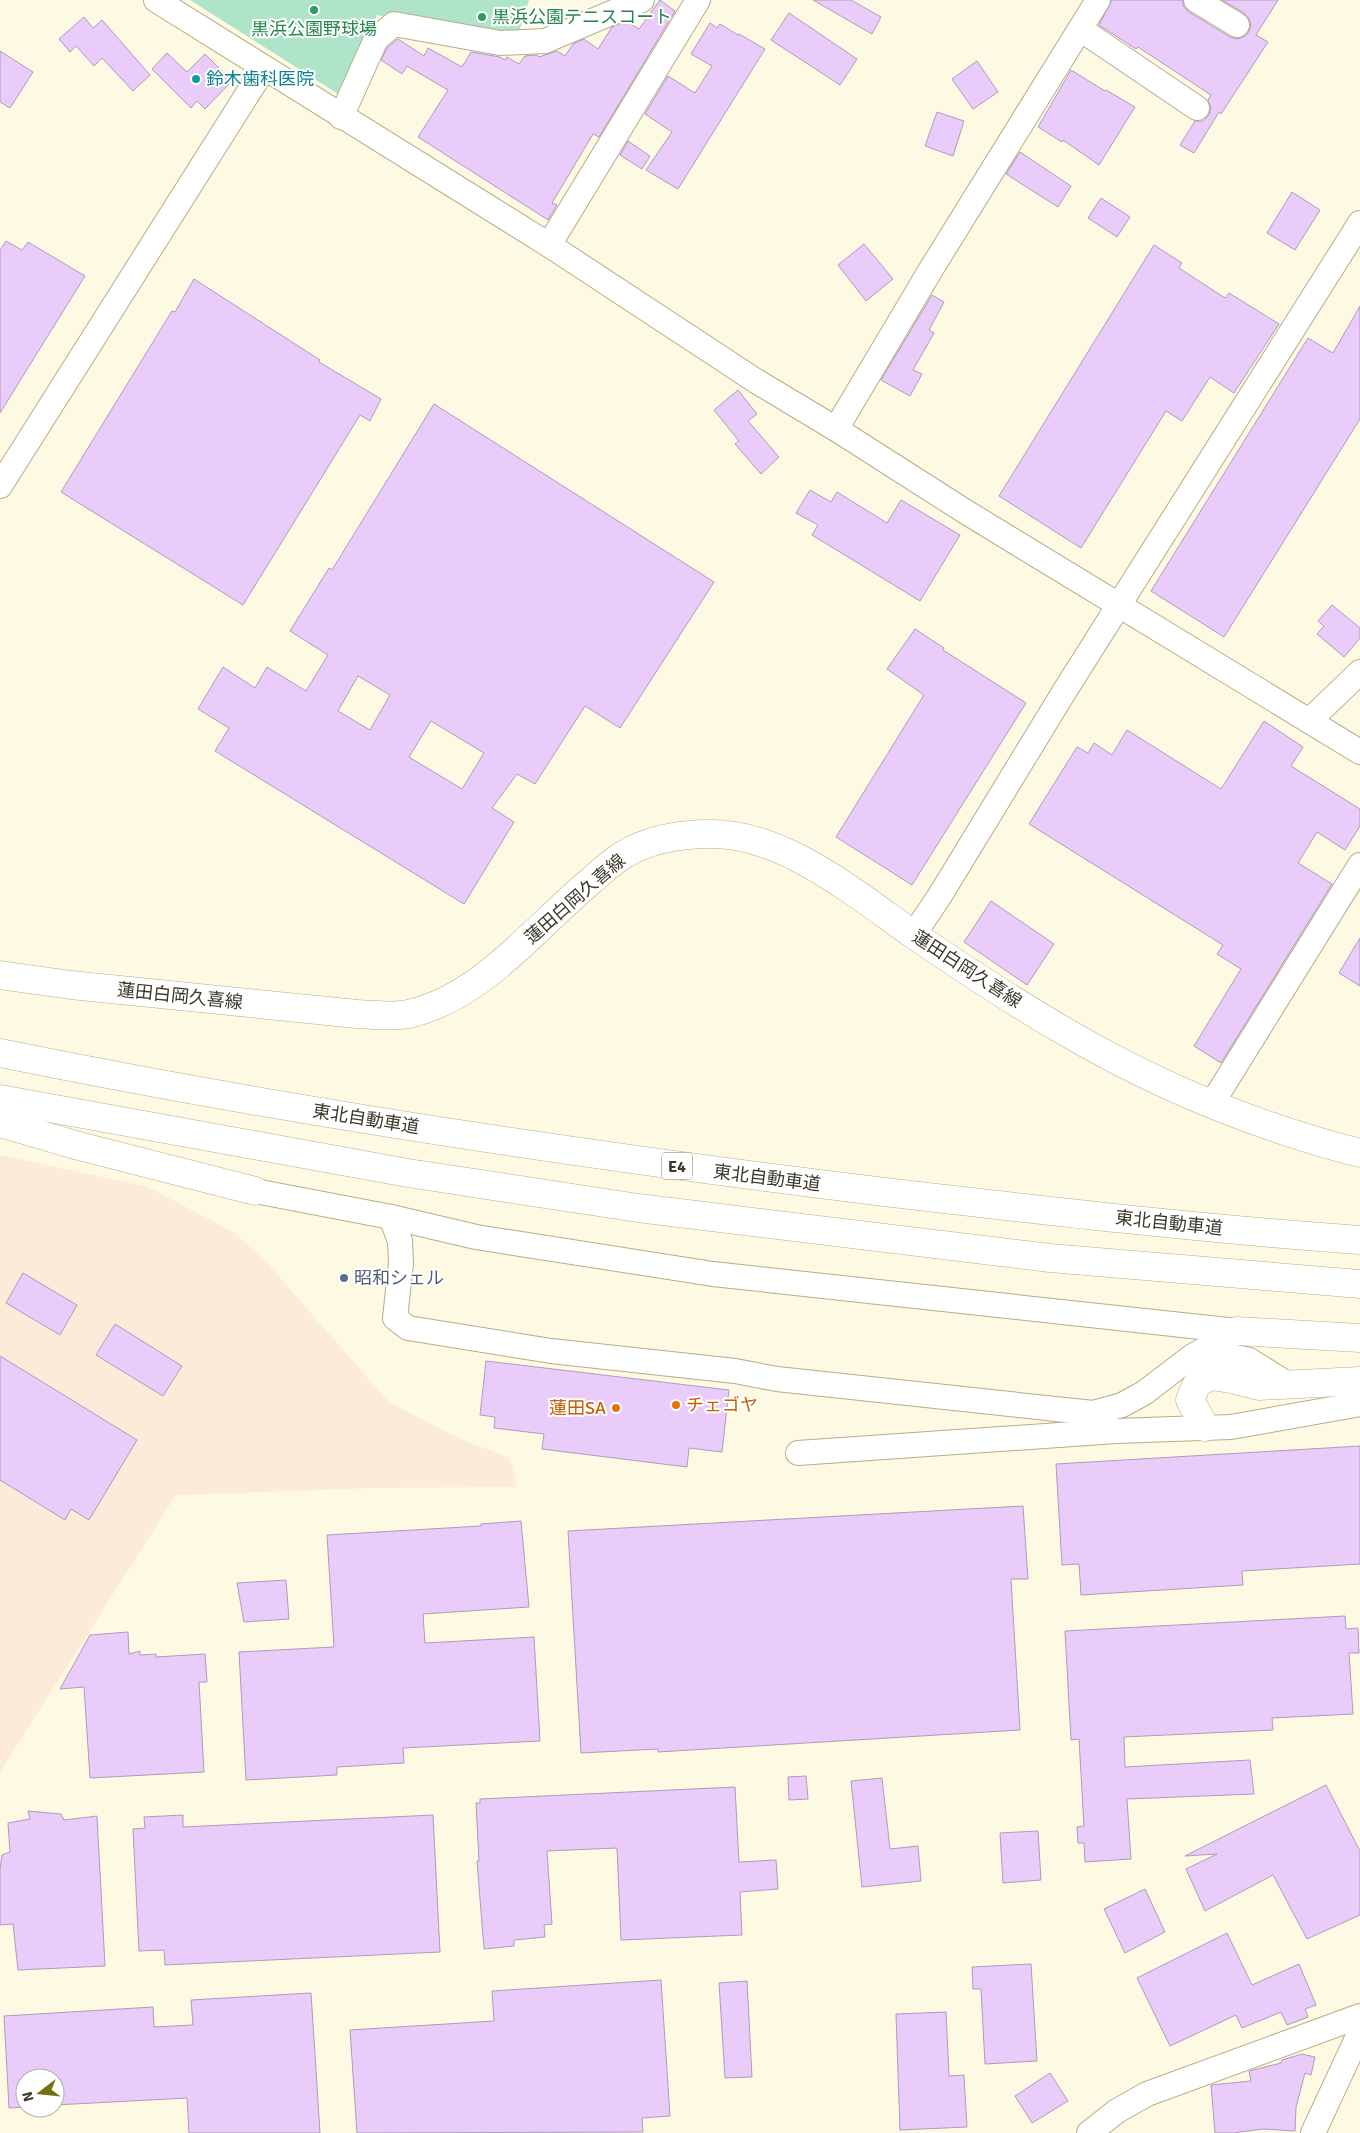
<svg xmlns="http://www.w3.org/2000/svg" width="1360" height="2133" viewBox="0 0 1360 2133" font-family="Signika,'Noto Sans JP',sans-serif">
<rect width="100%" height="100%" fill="#fef9e2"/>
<polygon fill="#fcebd9" points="0,1155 148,1187 235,1233 267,1263 389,1402 460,1439 510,1458 517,1487 371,1488 176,1495 0,1772"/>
<polygon fill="#aee5ca" points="190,0 529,0 518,35 460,31 377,15 343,97"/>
<g fill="#e9ccf9" stroke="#af9bba" fill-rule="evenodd">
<polygon points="660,0 675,11 599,137 593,134 552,203 557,205 548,220 418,137 448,90 407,66 402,74 381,60 387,48 398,39 424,56 428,48 462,67 471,52 500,57 505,60 507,57 519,64 525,56 537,55 539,57 557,51 565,56 573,44 584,39 598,49 612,27 626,21 639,29"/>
<polygon points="813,0 851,0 881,17 872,34"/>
<polygon points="1112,0 1182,0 1184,7 1189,12 1230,37 1237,39 1243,37 1248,33 1251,26 1249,19 1244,13 1222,0 1278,0 1256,35 1268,42 1221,114 1219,112 1194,153 1180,145 1195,121 1203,121 1209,115 1211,108 1208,100 1211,95 1138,47 1136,49 1099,25"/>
<polygon points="789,13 857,59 840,85 771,40"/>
<polygon points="84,17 93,28 102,20 150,75 133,91 102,58 94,66 76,46 70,52 59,39"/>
<polygon points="710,23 717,28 720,24 738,35 739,34 765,49 678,189 646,170 672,132 645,114 668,76 695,93 712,66 691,54"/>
<polygon points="0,51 33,72 10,108 0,102"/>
<polygon points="167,53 187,72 205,54 232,81 205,109 197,101 191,108 152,69"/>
<polygon points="977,61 998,92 973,109 952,79"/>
<polygon points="1071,70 1105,91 1106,90 1135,107 1099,165 1063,140 1062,142 1038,127"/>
<polygon points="937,112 964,121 953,156 925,146"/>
<polygon points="628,141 650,156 642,169 620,155"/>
<polygon points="1020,152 1071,186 1058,207 1006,174"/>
<polygon points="1292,192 1320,210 1295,250 1267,233"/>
<polygon points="1101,198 1130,217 1117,237 1088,218"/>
<polygon points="6,241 22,250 28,242 85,276 0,413 0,250"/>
<polygon points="864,244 893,279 866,301 838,265"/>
<polygon points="1154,245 1182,263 1179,268 1225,298 1229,293 1279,324 1234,393 1210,377 1182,421 1166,411 1081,548 999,496"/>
<polygon points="194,279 320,360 319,362 381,399 370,421 360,415 243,605 61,492 172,311 175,312"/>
<polygon points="932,295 944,302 929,330 934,333 913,370 922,374 910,396 881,380"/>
<polygon points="1360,306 1360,419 1224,637 1151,591 1308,338 1333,353"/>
<polygon points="738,390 757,414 748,421 779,457 761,474 735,444 739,441 714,410"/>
<path d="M434 404 714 582 620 728 585 706 535 784 517 774 492 808 514 822 464 904 215 751 229 728 198 709 223 667 255 688 267 667 306 691 328 655 290 631 329 568 332 570ZM358 676 390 695 370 730 338 711ZM431 721 484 753 462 789 409 757Z"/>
<polygon points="810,490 831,502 837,492 887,523 901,500 960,535 920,601 812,535 818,525 796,513"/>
<polygon points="1332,605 1360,628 1360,638 1344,657 1317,634 1324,626 1318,621"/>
<polygon points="915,629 944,648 943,650 1026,703 912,885 836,837 924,695 887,669"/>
<polygon points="1264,721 1303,747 1291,766 1360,809 1360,826 1345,850 1317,832 1298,863 1332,884 1221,1063 1194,1046 1241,969 1217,954 1223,945 1029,824 1077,747 1088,753 1094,743 1112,755 1127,730 1221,789"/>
<polygon points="991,901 1054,944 1027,985 964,942"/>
<polygon points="1360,938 1360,986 1339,973"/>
<polygon points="23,1273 77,1305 60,1335 6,1303"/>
<polygon points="115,1324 182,1366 163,1396 96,1355"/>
<polygon points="0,1356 137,1440 89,1520 71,1509 65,1520 0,1480"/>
<polygon points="486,1361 729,1390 722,1452 689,1448 687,1467 542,1449 544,1434 494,1428 495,1417 480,1415"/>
<polygon points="1360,1446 1360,1564 1242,1571 1243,1585 1081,1595 1079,1564 1062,1565 1056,1464"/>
<polygon points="1023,1506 1028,1579 1011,1579 1020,1730 658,1752 658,1749 581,1753 568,1531"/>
<polygon points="521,1521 529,1607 423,1614 425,1643 534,1637 540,1741 403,1748 404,1763 337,1767 337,1775 246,1780 239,1652 334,1647 327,1535 481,1526 481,1524"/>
<polygon points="286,1580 289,1619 244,1622 237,1583"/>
<polygon points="1345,1616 1346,1629 1358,1628 1359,1653 1349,1653 1353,1714 1272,1718 1273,1730 1124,1737 1125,1767 1250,1760 1254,1794 1127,1799 1131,1859 1085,1862 1084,1843 1078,1843 1077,1827 1084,1826 1079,1739 1071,1740 1065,1631"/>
<polygon points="128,1632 129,1654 140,1651 140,1655 156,1654 156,1657 205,1654 207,1682 199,1682 204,1772 90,1778 84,1687 60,1689 90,1635"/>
<polygon points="806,1776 808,1799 789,1800 788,1777"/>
<polygon points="882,1778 890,1849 918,1846 921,1881 862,1887 851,1781"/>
<polygon points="1326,1785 1360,1851 1360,1915 1307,1939 1273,1875 1205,1911 1186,1869 1217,1854 1185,1856"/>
<polygon points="735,1787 739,1862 776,1860 778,1889 740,1892 742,1935 621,1940 617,1848 547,1851 552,1924 544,1925 545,1937 514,1940 514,1946 484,1949 477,1861 479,1861 476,1803 480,1803 480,1799"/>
<polygon points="28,1811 61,1814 64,1820 97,1816 105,1966 18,1970 13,1924 0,1925 0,1868 2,1855 10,1852 8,1823 30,1819"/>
<polygon points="183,1815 183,1827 433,1815 440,1952 165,1965 164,1950 139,1951 133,1829 145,1828 144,1817"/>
<polygon points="1038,1831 1041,1880 1003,1883 1000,1833"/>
<polygon points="1145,1889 1165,1932 1125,1953 1104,1909"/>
<polygon points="1227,1933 1252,1985 1299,1964 1316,2005 1305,2009 1308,2017 1287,2025 1281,2012 1242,2028 1236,2015 1170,2046 1137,1978"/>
<polygon points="1031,1964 1037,2061 985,2064 981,1989 973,1989 972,1967"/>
<polygon points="661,1980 670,2116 642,2118 643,2132 357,2133 350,2030 494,2021 492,1991"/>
<polygon points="747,1981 752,2077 725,2078 719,1983"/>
<polygon points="311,1993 320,2133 189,2133 187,2098 55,2105 55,2078 25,2078 25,2107 9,2108 4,2016 153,2007 154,2027 193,2025 191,2000"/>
<polygon points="946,2012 949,2076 964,2075 967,2127 900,2130 896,2014"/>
<polygon points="1302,2054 1315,2057 1311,2075 1305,2073 1296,2107 1295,2131 1263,2129 1233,2133 1215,2133 1211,2085 1251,2081 1249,2071 1281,2063 1282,2060"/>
<polygon points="1050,2073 1068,2101 1032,2123 1015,2096"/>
</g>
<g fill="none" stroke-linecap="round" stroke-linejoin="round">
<g stroke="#b5ad89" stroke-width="26">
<g id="minor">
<polyline points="156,0 549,245 756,381 836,429 966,512 1360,752"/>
<polyline points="1196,0 1237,25"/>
<polyline points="1080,29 1197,108"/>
<polyline points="341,117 376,39 394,24 500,43 545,41 642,0"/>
<polyline points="549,245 698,0"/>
<polyline points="836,429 933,266 1098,0"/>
<polyline points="0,486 264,68"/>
<polyline points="1309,721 1360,672"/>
<polyline points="914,934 939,897 1064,692 1360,223"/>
<polyline points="1211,1105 1360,865"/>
<polyline points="255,1191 391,1217 476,1237 713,1274 1237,1331"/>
<polyline points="391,1217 400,1241 401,1263 395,1318 408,1328 551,1351 735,1371 777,1379 1093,1413 1122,1405 1144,1393 1191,1357 1237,1331"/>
<polyline points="1196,1356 1226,1355 1249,1360 1289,1385"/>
<polyline points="798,1453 1116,1431 1231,1427 1360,1404"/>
<polyline points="1089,2133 1117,2111 1147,2094 1360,2016"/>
<polyline points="1313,2133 1360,2032"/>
</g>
</g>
<g stroke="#b5ad89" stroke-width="29">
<path id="major" d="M0 975 71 985 357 1014C374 1015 391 1017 408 1014 482 998 536 926 592 880 602 871 612 862 623 855 649 839 681 834 711 834 783 833 857 895 914 935 961 967 1009 999 1059 1028 1153 1084 1254 1126 1360 1153"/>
</g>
<g stroke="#b5ad89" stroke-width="29">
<g id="highway">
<path d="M0 1053C295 1113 594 1157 893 1193 1048 1211 1204 1229 1360 1240"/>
<polyline points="0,1099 408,1173 638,1208 1050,1258 1360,1284"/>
<polyline points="0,1123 79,1146 255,1191"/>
<polyline points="1237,1331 1360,1338"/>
<polyline points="1205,1427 1190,1400 1196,1386 1201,1381 1212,1376 1231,1379 1259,1386 1360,1381"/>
</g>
</g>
<use href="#minor" stroke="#fff" stroke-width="24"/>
<use href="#major" stroke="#fff" stroke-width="28"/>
<use href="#highway" stroke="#fff" stroke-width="28"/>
</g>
<g fill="#2e9e5b" stroke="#fff" stroke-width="2">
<circle cx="314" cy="10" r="5"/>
<circle cx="482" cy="17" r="5"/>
</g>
<circle fill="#0f9aa8" stroke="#fff" stroke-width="2" cx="196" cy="79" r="5"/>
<circle fill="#5c6f8a" stroke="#fff" stroke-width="2" cx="344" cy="1278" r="5"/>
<g fill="#e8710a" stroke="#fff" stroke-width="2">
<circle cx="676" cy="1405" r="5"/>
<circle cx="616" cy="1408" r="5"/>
</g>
<g text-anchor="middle" stroke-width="4" stroke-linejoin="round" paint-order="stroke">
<rect fill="#fff" stroke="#76746a" stroke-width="1" x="662" y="1152.5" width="30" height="27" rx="4"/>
<g font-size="16" font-weight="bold" fill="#3c392a">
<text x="677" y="1172">E4</text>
</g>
<g font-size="18" fill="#27864d" stroke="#fff" text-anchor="start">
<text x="492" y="23">黒浜公園テニスコート</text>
<text x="314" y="35" text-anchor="middle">黒浜公園野球場</text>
</g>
<g font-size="18" fill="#0d838f" stroke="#fff" text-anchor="start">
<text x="206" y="85">鈴木歯科医院</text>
</g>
<g font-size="18" fill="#3c392a" stroke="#fff">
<text transform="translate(575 899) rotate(-41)" y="6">蓮田白岡久喜線</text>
<text transform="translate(967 969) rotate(33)" y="6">蓮田白岡久喜線</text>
<text transform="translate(180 996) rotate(6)" y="6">蓮田白岡久喜線</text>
<text transform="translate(366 1119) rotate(9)" y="6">東北自動車道</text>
<text transform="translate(767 1178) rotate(7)" y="6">東北自動車道</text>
<text transform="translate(1169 1223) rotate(6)" y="6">東北自動車道</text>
</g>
<g font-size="18" fill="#4e5e75" stroke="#fff" text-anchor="start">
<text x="354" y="1284">昭和シェル</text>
</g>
<g font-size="18" fill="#c56008" stroke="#fff" text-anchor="start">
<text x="686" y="1411">チェゴヤ</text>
<text x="606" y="1414" text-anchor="end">蓮田SA</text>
</g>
</g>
<g transform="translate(40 2093) rotate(254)"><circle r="24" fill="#ffffff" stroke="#b1b0aa"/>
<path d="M0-4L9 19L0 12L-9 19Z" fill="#747113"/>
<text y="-8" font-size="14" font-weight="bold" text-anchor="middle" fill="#3c392a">N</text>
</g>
</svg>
